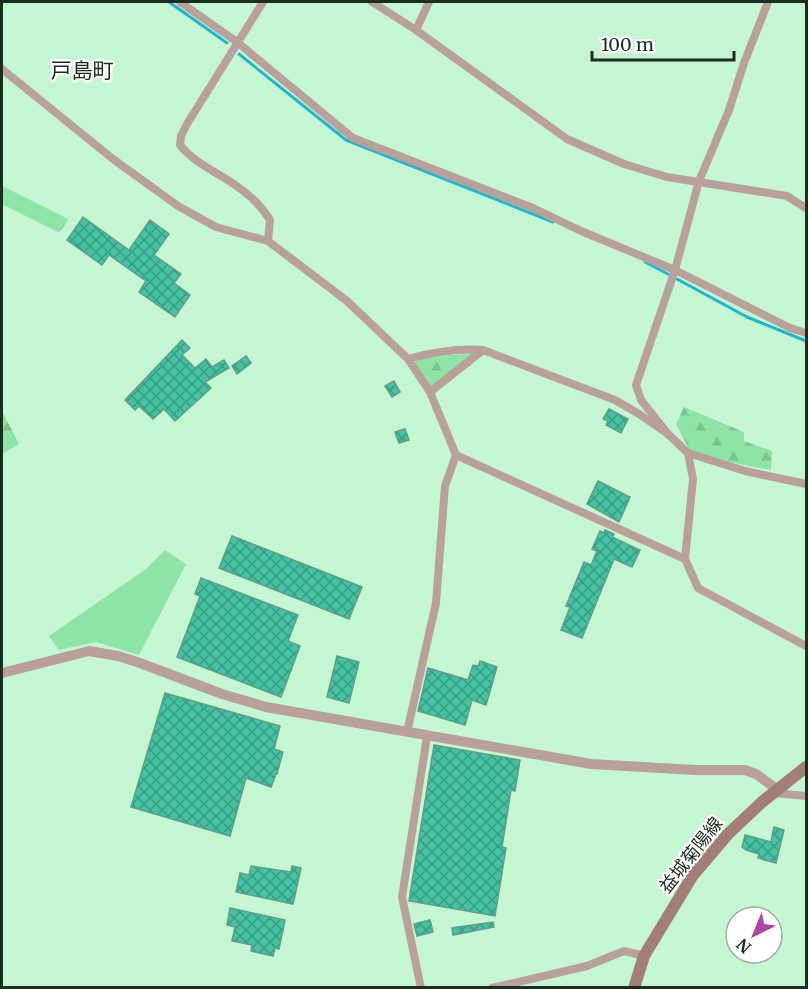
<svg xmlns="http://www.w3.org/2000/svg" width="808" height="989" viewBox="0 0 808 989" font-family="Merriweather,'Noto Sans JP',serif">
<defs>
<pattern id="forest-firs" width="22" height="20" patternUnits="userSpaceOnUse" patternTransform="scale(1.5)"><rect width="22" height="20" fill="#8ee3a7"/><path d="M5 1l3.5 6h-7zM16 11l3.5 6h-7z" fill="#7ac38f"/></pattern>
<pattern id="building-cross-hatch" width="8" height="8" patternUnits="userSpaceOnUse" patternTransform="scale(1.5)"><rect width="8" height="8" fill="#43c1a1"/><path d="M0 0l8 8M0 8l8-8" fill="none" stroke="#379d83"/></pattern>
</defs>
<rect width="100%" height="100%" fill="#c5f6d2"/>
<g fill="#8ee3a7">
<polygon points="2,186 68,219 63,229 58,232 2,204"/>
<polygon points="165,550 186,564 139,655 96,642 59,650 49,636 146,569"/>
</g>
<g fill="url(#forest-firs)">
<polygon points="475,353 430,388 414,363 421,358"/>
<polygon points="684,407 744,432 744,441 772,451 771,470 692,455 676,424"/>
<polygon points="2,411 19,444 2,454"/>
</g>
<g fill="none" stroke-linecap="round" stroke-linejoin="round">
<g stroke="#1eb7d0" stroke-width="3">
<polyline points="169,2 227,43"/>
<polyline points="239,54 346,140 553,222"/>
<polyline points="645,262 668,274"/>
<polyline points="677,279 747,317 806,341"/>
</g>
</g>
<g fill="url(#building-cross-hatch)" stroke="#609d8b" stroke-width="1.5">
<polygon points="83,217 129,250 150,220 169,234 154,255 181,274 174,283 190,295 175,317 139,292 146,281 109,255 102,265 67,240"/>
<polygon points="182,340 190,348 182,355 195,368 206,359 212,367 224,360 229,368 205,382 211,388 175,421 164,409 153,419 139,406 135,410 125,400"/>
<polygon points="246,356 251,363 237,374 232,366"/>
<polygon points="394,381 400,392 392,397 385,386"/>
<polygon points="609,409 628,419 621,433 606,425 608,421 603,419"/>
<polygon points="405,429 409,440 399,443 395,432"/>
<polygon points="598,481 630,497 619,522 587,504"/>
<polygon points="605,530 614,534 612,537 640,550 632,567 614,559 582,638 561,630 570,607 566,606 584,562 591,565 597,551 592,549 600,531 604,533"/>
<polygon points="232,536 362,587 349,619 219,568"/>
<polygon points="201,578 298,615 288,641 300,646 281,697 177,657 200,596 195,594"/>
<polygon points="337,656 359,662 349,703 327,697"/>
<polygon points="480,661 497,667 486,705 472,700 465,725 418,711 428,668 468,680 473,665 478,666"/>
<polygon points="165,693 280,726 274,749 283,752 277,774 276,774 271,787 246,778 230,836 131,807"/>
<polygon points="434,745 520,760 515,791 511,790 502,847 506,848 495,916 409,901"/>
<polygon points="774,827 784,830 776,863 758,858 759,854 746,850 742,847 745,835 771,842"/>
<polygon points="251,866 291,872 292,866 301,868 293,904 236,892 240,873 249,875"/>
<polygon points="230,908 285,920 279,949 275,948 273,956 251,951 252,945 232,941 235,927 227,925"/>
<polygon points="430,920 433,932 417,936 414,924"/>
<polygon points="493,922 494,927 453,935 452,928"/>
</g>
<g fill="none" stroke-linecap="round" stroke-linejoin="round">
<g stroke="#baa09b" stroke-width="8">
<polyline points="180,2 237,42 353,138 533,208 581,231 675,270 790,328 806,333"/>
<path d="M263 2 187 124 181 136 180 145C195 164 219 173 238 187 251 196 262 207 270 220L268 241"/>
<polyline points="372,2 416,30 567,139 624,164 667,177 787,196 806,208"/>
<polyline points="416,30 429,2"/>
<polyline points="2,69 113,159 178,206 216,227 268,241 347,301 408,359 430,392 456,455 445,486 436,603 407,732"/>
<path d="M408 359C433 352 457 348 483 350"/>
<polyline points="430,392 483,350 615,400 639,414 668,434 688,453 745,471 806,484"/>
<polyline points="668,434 641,400 636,385 675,270 699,181 729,110 744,63 768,2"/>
<polyline points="688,453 693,479 685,559 698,588 806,646"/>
<polyline points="456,455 685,559"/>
<polyline points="775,793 806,796"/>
<polyline points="421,988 402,897 427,736"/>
<polyline points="492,988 587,966 624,951 644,956"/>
</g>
<polyline stroke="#baa09b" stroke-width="10" points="2,673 89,651 118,656 140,663 222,694 266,707 591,764 695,770 745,770 756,774 778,790"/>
<polyline stroke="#a27e76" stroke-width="12" points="634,988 644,956 693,875 728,834 762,802 806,767"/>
</g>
<g text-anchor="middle" stroke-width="4.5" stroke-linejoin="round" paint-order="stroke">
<g font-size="18" fill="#1a2d1f" stroke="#fff">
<text transform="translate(691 855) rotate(-52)" y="6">益城菊陽線</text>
</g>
<g font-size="21" fill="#1a2d1f" stroke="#fff">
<text x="82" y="78">戸島町</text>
</g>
</g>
<rect width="808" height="989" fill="none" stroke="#1a2d1f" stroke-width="6"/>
<g transform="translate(754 935) rotate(223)"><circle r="28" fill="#ffffff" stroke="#a3aba5" stroke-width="1.5"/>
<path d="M0-4.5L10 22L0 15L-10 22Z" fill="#af43a2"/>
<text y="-9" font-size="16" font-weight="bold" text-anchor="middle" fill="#1a2d1f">N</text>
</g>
<path d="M592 51v9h142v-9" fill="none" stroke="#1a2d1f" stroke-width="3"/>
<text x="601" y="51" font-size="18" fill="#1a2d1f" stroke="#ffffff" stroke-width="4.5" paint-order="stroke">100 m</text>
</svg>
